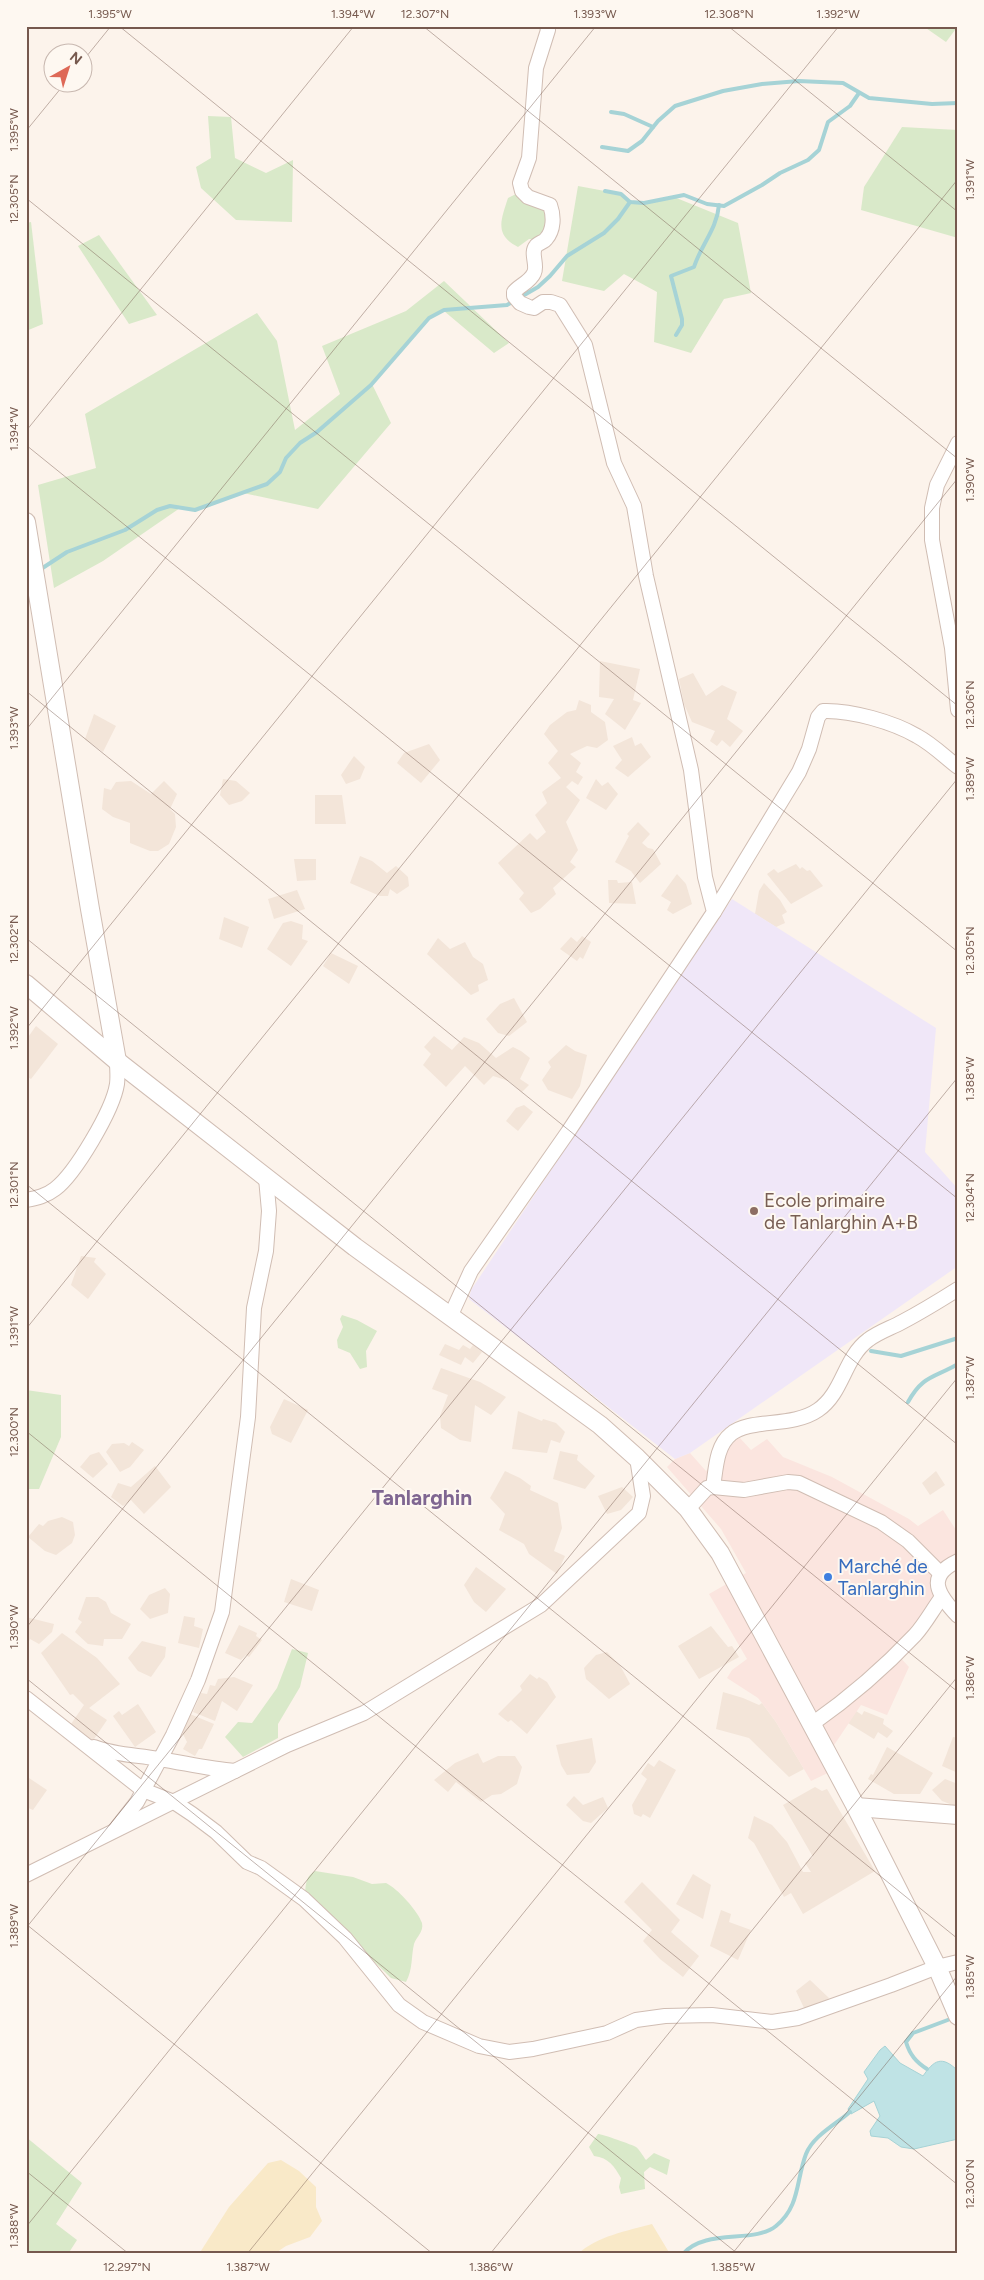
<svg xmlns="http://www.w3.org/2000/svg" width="984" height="2280" viewBox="0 0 984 2280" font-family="Figtree,sans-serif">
<rect width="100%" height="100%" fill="#fcf3eb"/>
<g fill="#f3e5d9">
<polygon points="600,661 640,669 633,700 641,703 625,730 605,714 614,699 599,697"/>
<polygon points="693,673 706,696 722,685 737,692 727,719 743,731 730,747 722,740 717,746 710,741 715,731 692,722 684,704 679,679"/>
<polygon points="579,700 591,705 591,712 605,722 608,740 597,748 587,746 570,754 581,763 576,772 583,777 578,785 572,781 566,787 580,800 566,822 578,850 570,862 576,867 553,888 556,894 540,909 531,913 519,899 524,893 498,863 530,833 537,840 546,832 535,815 547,803 542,792 561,778 548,763 558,751 544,734 550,725 567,712 576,710"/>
<polygon points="94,714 116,726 103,752 85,739"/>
<polygon points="632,737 635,746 641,743 651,757 628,777 615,768 622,760 613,746"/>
<polygon points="429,744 440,760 421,783 397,763 404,753"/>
<polygon points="354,756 365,767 360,779 346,784 341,775"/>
<polygon points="223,779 236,781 250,793 242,801 229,805 220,795"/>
<polygon points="596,779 602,786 608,782 618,794 606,810 586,798"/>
<polygon points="131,781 151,794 164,781 177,794 170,809 175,814 176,827 169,844 158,851 150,851 130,843 130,823 113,817 102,809 104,788 111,790 116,782"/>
<polygon points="315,795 342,795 346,824 315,824"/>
<polygon points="638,822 650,834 642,843 648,848 653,849 661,864 640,883 631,871 615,862 629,836 627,834"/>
<polygon points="360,856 372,861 387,873 396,866 408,877 409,886 397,894 390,889 388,896 380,896 350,883"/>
<polygon points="294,859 316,859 316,880 297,881"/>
<polygon points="796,864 800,869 802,867 807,871 810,870 823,886 791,904 767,874 774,869 778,873"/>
<polygon points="677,874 686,884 692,904 673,914 667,910 671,902 661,896"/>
<polygon points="608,880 617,880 618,883 632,882 636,904 609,903"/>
<polygon points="764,883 780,900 787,912 782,915 785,923 776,927 755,914 759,891"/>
<polygon points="297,890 305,909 274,919 268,899"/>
<polygon points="224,917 249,927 242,948 219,939"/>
<polygon points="291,921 303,925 302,939 308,941 291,966 267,949 283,923"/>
<polygon points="582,936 591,942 583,959 580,957 577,961 560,949 571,937 577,942"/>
<polygon points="438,938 450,949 465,942 473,957 483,964 488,980 478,985 479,991 471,995 427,954"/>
<polygon points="331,953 358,966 349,984 323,966"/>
<polygon points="514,998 527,1022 509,1036 498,1033 486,1019 500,1004"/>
<polygon points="36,1026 58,1044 31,1079 26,1076 26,1040"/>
<polygon points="434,1036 452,1050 464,1037 479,1043 496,1058 513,1047 521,1051 530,1058 520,1079 529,1085 522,1092 509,1081 493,1076 484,1085 465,1066 446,1087 423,1065 431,1054 424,1047"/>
<polygon points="566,1045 575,1051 587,1055 580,1086 572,1099 548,1090 542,1080 551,1067 548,1062"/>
<polygon points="524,1105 533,1112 518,1131 506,1121 516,1108"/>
<polygon points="81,1256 96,1258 94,1262 106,1274 88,1299 71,1285"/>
<polygon points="445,1344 459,1350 463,1345 470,1349 473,1345 482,1352 473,1363 465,1357 461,1365 439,1355"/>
<polygon points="441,1368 480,1382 506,1397 491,1415 475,1405 471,1442 460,1440 441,1428 440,1416 448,1395 432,1389"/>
<polygon points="284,1399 308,1410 291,1443 272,1434 270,1427"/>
<polygon points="518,1411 542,1421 543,1419 556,1423 565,1432 560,1443 551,1440 547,1453 512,1449"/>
<polygon points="132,1442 144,1450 130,1467 120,1472 106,1452 112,1444 124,1443 129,1446"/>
<polygon points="560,1451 578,1455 577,1460 595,1476 585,1489 553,1479"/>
<polygon points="99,1452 108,1464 93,1478 80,1467 90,1455"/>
<polygon points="155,1466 171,1487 144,1514 131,1500 123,1506 111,1497 118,1483 131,1487"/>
<polygon points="505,1471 520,1478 531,1486 530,1490 558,1503 562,1528 554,1551 565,1556 557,1574 529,1554 524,1544 499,1530 505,1514 490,1498"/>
<polygon points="936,1471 945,1485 930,1495 922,1483"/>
<polygon points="622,1487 633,1497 621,1510 607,1514 598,1496"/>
<polygon points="62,1517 73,1522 75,1535 72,1543 56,1555 45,1551 28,1537 39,1524 43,1526 48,1521"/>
<polygon points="476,1567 506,1589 486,1612 474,1602 464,1585"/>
<polygon points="291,1579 319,1590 312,1611 284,1602"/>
<polygon points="165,1588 170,1594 168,1613 150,1619 140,1609 149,1595"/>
<polygon points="86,1597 98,1597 106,1602 111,1613 131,1624 122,1639 104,1639 103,1646 88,1644 75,1632 82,1622 78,1619"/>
<polygon points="184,1616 195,1618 194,1626 203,1629 199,1648 178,1643"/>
<polygon points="26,1617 54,1624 52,1632 39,1644 30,1639 27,1645"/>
<polygon points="239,1625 257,1633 256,1636 262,1640 249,1657 246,1655 241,1660 225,1653"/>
<polygon points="711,1626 728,1647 732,1646 739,1657 699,1679 678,1646"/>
<polygon points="62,1633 97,1658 120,1684 89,1708 107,1720 92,1742 69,1727 84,1705 73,1694 70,1695 41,1653"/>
<polygon points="142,1641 166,1647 165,1657 151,1677 138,1671 128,1658"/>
<polygon points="607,1652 621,1667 630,1684 609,1699 586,1679 584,1668 596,1655"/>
<polygon points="530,1674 537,1679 539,1677 547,1682 556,1697 527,1734 511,1720 508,1722 498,1714 522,1690 520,1686"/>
<polygon points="234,1677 253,1685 237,1711 222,1701 215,1721 193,1712 201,1693 207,1694 210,1685 215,1686 218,1679"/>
<polygon points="723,1692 743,1698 759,1705 762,1703 776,1722 804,1769 789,1777 749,1738 716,1729"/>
<polygon points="138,1704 156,1732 135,1747 113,1716 119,1711 122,1715"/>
<polygon points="856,1711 862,1715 864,1711 884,1719 883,1724 893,1731 887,1738 878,1732 874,1739 848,1723"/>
<polygon points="190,1714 214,1724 202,1749 199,1749 195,1756 183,1749 187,1742 182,1732"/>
<polygon points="953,1737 958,1738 958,1773 942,1766"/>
<polygon points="592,1738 596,1762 589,1773 567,1775 561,1765 556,1745"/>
<polygon points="887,1747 933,1773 920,1794 894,1794 868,1779 871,1774 873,1775"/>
<polygon points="478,1753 483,1763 498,1756 515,1756 522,1767 517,1784 501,1794 492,1795 481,1802 456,1782 448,1792 434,1780 455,1763"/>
<polygon points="659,1760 676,1770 650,1818 643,1814 641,1817 634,1814 632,1805 647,1779 641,1774 648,1763 654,1767"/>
<polygon points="26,1776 47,1790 33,1810 26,1807"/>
<polygon points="945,1779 958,1784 958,1807 942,1801 932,1790"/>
<polygon points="815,1787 822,1791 827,1789 875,1871 803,1914 791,1893 784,1897 754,1843 748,1838 754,1816 772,1825 787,1842 803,1872 811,1872 805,1863 813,1857 783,1805"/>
<polygon points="574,1796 583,1805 603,1797 608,1808 591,1823 583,1821 566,1805"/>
<polygon points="693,1874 711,1885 703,1919 676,1904"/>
<polygon points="642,1882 680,1920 671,1932 699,1956 683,1977 660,1959 643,1941 652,1930 624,1902"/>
<polygon points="721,1910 731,1914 729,1922 751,1930 738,1960 710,1946"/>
<polygon points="810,1980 829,1998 820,2006 817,2004 805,2010 796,1991"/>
</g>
<polygon fill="#fbe5df" points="739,1437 751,1450 767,1439 783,1457 832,1477 909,1519 918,1526 943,1510 958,1533 958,1561 939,1572 939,1592 896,1653 909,1667 887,1715 861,1705 828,1754 836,1769 811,1781 776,1722 762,1703 758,1698 727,1678 732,1670 747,1659 709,1594 746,1573 721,1529 667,1467 675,1459 690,1453 706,1471"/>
<polygon fill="#f0e7f8" points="732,899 936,1028 925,1152 958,1189 958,1266 690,1453 675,1459 469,1299 471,1290"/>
<g fill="#d9e9c9">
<polygon points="923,26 958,26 946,42"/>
<polygon points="208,116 231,117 235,158 266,173 293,160 292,222 236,220 201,188 196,167 211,158"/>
<polygon points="902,127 958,130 958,238 861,210 864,187"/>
<polygon points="578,186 621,194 630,202 644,203 674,197 738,223 751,293 724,299 691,353 654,342 657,292 624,274 604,291 562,281"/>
<path d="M522 191 550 205 546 239H529L518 247C494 235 501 220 508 198Z"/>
<polygon points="31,222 43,324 26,331 26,223"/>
<polygon points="99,235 157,315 129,324 78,246"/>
<polygon points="444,281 509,343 494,353 444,311 429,318 372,384 391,423 318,509 243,493 195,510 180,508 103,561 54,588 38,485 96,468 85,414 257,313 277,341 295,430 340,394 322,346 406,311"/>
<polygon points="342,1315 357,1320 377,1331 366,1351 367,1367 360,1369 350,1353 338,1348 337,1340 343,1327 340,1319"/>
<polygon points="26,1390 61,1395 61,1437 39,1489 26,1489"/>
<polygon points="292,1649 308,1653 300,1687 278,1724 278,1738 243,1757 225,1737 238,1722 252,1723 277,1688"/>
<path d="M315 1871 353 1877 372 1884 386 1883C397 1888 418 1911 422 1923 424 1932 416 1937 414 1944 411 1957 413 1969 406 1982L391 1978 305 1893C306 1883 306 1876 315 1871Z"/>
<path d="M598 2134C602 2134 633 2145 636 2147 639 2149 643 2156 646 2160L654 2153 670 2160 667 2175 650 2167 644 2172 645 2189 621 2194 619 2187 621 2178C614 2166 609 2158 594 2156L589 2147Z"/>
<polygon points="26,2137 82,2183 56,2224 77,2240 68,2254 26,2254"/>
</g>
<g fill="#f9e9c8">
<polygon points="281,2160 299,2171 316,2187 316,2207 322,2221 310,2237 286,2246 274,2254 199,2254 229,2207 268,2163"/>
<path d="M652 2224 670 2254H578C597 2236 627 2231 652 2224Z"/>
</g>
<path fill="#bfe3e5" stroke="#a6d3d6" d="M885 2046 900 2063 923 2076C934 2060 942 2055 958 2071V2139L914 2149 901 2147 888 2138 871 2136 870 2131 880 2116 874 2101 851 2114 848 2109 868 2079 864 2072 880 2050Z"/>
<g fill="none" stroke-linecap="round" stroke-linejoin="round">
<g stroke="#a6d3d6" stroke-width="4">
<polyline points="611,112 624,114 653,127"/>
<polyline points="602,147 628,151 642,141 658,121 675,106 723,91 762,84 799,81 843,83 869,98 932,104 958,103"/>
<polyline points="605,191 621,194 630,202 644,203 684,195 707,204 724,206 762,185 780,173 808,160 819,150 828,122 850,106 859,93"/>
<path d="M676 335 682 325V319L671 276 694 267C701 245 717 229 719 205"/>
<polyline points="38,571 67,552 125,530 157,510 170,506 195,510 267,484 280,472 286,458 300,443 317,432 371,385 429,318 444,310 507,305 538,287 550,276 567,256 604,233 618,219 630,202"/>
<polyline points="871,1351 901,1356 958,1338"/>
<path d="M908 1402C923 1375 934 1378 958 1364"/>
<path d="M927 2069C916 2062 910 2055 906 2042L913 2033 953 2018"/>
<path d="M683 2254C705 2228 754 2244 776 2226 800 2207 796 2180 806 2154 813 2136 836 2124 850 2112"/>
</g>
<g stroke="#d0bdb3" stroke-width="16">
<g id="minor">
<polyline points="958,443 937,485 932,508 932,540 952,648 958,710"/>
<path d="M714 912 799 772 809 749 818 717 823 711C851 710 893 722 917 736 932 744 945 757 958 767"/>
<path d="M26 1200C37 1198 46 1196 55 1189 75 1174 113 1110 117 1084 118 1077 117 1069 117 1061"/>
<path d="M450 1317 471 1271 568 1132 714 912 705 877 691 770 646 576 634 506 614 463 585 345 560 305 551 302H543L534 308 529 307 520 303 514 296V292C520 285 530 282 534 273 538 265 530 253 536 246 538 243 544 242 546 239 554 230 554 216 550 205L528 197 522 191 520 183 529 158 536 68 548 30 547 26"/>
<path d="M713 1487C716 1469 716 1446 731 1434 750 1418 792 1428 818 1410 843 1393 844 1358 868 1340 878 1332 891 1328 902 1322 921 1312 939 1301 958 1289"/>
<polyline points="688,1509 707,1488 713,1487 744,1490 788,1482 799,1483 881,1522 908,1541 939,1572"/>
<path d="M958 1561C925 1576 938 1595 958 1616"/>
<polyline points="26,1698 143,1790 174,1802 192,1814 216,1832 247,1862 261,1868 304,1899 345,1938 399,2005 423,2022 479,2046 509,2052 533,2049 607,2033 636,2020 665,2016 712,2015 772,2022 798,2018 891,1985 937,1967 958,1962"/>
<path d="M812 1724C849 1698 884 1668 915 1635 925 1624 933 1609 942 1597"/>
<path d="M94 1747C115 1755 137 1755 159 1759 185 1763 209 1769 235 1771"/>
<polyline points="115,1830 137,1802 173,1735 198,1680 222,1612 248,1417 254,1308 266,1251 269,1211 266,1178"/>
<polyline points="26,1875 287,1745 364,1713 541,1605 639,1513 643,1496 637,1458"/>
</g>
</g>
<g stroke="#d0bdb3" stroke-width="20">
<g id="tertiary">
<polyline points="26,522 90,909 117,1061"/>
<polyline points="26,984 117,1061 355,1247 600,1425 637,1458 688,1509 720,1553 856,1807 937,1967 958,2016"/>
<polyline points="856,1807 958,1815"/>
</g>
</g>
<use href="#minor" stroke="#fff" stroke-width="14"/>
<use href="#tertiary" stroke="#fff" stroke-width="18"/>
</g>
<path fill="none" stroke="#76594e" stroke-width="1" stroke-opacity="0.45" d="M119 26 958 706M423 26 958 459M728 26 958 212M82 62 111 26M26 131 66 82M26 198 958 952M26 431 354 26M26 445 958 1199M26 691 958 1445M26 730 596 26M26 938 958 1692M26 1029 839 26M26 1184 958 1939M26 1329 958 179M26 1431 958 2185M26 1628 958 478M26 1678 738 2254M26 1924 433 2254M26 1928 958 778M26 2171 129 2254M26 2227 958 1077M247 2254 958 1377M490 2254 958 1676M732 2254 958 1975"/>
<circle fill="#8d6e63" stroke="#fef8f1" stroke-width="2" cx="754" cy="1211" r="5"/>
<circle fill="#3f7fe0" stroke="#fef8f1" stroke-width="2" cx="828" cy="1577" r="5"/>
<g text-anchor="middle" stroke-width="4" stroke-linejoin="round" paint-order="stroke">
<g font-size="19" fill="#785e54" stroke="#fef8f1" text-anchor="start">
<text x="764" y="1207">Ecole primaire<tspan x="764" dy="22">de Tanlarghin A+B</tspan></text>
</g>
<g font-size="19" fill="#366cbe" stroke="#fef8f1" text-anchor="start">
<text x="838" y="1573">Marché de<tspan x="838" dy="22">Tanlarghin</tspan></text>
</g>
<g font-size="21" font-weight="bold" fill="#7f6691" stroke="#fef8f1">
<text x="422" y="1505">Tanlarghin</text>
</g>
</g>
<rect width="984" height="2280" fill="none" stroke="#fef8f1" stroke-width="55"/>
<g transform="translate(68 68) rotate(39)"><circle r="24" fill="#fef8f1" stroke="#c8b8b0"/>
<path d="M0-4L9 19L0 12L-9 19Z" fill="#de6957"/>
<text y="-8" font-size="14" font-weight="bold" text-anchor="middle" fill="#76594e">N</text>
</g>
<rect x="28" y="28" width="928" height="2224" fill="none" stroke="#76594e" stroke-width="2"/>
<g font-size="12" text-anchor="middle" fill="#76594e">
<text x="110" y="18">1.395°W</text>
<text x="353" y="18">1.394°W</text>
<text x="425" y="18">12.307°N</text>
<text x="595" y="18">1.393°W</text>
<text x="729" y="18">12.308°N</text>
<text x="838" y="18">1.392°W</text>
<text transform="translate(14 130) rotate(-90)" y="4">1.395°W</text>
<text transform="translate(970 180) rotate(-90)" y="4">1.391°W</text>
<text transform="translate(14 199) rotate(-90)" y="4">12.305°N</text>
<text transform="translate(14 429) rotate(-90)" y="4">1.394°W</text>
<text transform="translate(970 480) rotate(-90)" y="4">1.390°W</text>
<text transform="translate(970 705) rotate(-90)" y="4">12.306°N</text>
<text transform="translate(14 728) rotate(-90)" y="4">1.393°W</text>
<text transform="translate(970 779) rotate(-90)" y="4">1.389°W</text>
<text transform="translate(14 939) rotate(-90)" y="4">12.302°N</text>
<text transform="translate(970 951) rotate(-90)" y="4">12.305°N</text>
<text transform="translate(14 1028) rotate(-90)" y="4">1.392°W</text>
<text transform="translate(970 1079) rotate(-90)" y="4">1.388°W</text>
<text transform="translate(14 1185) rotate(-90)" y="4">12.301°N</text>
<text transform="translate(970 1198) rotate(-90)" y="4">12.304°N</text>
<text transform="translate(14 1327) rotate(-90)" y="4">1.391°W</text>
<text transform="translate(970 1378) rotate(-90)" y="4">1.387°W</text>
<text transform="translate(14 1432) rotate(-90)" y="4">12.300°N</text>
<text transform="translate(14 1627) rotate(-90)" y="4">1.390°W</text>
<text transform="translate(970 1678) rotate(-90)" y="4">1.386°W</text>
<text transform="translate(14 1926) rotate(-90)" y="4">1.389°W</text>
<text transform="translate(970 1977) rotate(-90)" y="4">1.385°W</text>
<text transform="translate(970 2184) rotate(-90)" y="4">12.300°N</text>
<text transform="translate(14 2226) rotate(-90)" y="4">1.388°W</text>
<text x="127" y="2271">12.297°N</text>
<text x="248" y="2271">1.387°W</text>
<text x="491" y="2271">1.386°W</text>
<text x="733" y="2271">1.385°W</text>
</g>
</svg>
